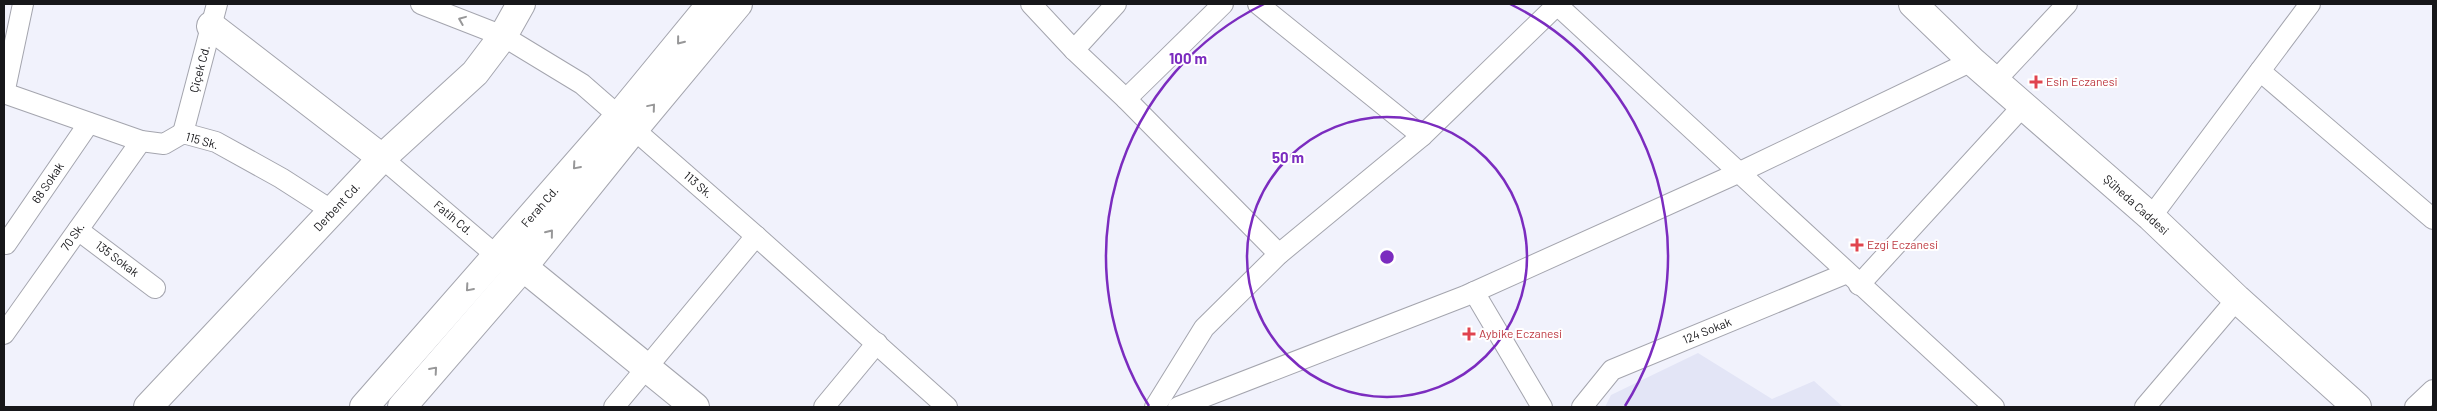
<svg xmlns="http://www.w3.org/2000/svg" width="2437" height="411" viewBox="0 0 2437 411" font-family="Barlow,sans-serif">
<rect width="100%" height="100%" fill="#f1f2fc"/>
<polygon fill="#e3e5f6" points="1698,353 1772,399 1814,381 1843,407 1605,407 1611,395"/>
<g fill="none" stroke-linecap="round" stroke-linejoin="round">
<g stroke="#a4a5ae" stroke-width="22">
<g id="street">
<polyline points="421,4 503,36 582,84 756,236 947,407"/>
<polyline points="1031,4 1074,50 1126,99 1279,254"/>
<polyline points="1258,4 1422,136"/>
<polyline points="1556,4 1994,407"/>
<polyline points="1074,50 1116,4"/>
<polyline points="2260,71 2433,219"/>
<polyline points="1994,82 2067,4"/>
<polyline points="4,93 141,141 164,144 183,133 216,142 281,178 334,212"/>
<polyline points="4,94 23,4"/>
<polyline points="1126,99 1223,4"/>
<polyline points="183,133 217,4"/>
<polyline points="382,158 497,256 508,261"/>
<polyline points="2151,217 2310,4"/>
<polyline points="78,230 155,288"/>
<polyline points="6,244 89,123"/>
<polyline points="1859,285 2022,107"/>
<polyline points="1474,292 1542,407"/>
<polyline points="4,334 141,141"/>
<polyline points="614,407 756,236"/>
<polyline points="824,407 877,343"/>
<polyline points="1155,407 1204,328 1279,254 1422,136 1558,4"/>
<polyline points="1178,407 1465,296 1738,173 1972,61"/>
<polyline points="1582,407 1612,370 1847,273"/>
<polyline points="2145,407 2237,299"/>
<polyline points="2415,407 2433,390"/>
</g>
</g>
<g stroke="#a4a5ae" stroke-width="30">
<g id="secondary">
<polyline points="1913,4 1972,61 2151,217 2237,299 2357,407"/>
<polyline points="211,26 382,158"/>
<polyline points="523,267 695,407"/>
<polyline points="148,407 382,158 475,73 503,36 521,4"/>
<polyline points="364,407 619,116 711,4"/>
<polyline points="402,407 523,267 634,129 738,4"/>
</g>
</g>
<use href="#street" stroke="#fff" stroke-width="20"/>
<use href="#secondary" stroke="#fff" stroke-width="28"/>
</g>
<defs><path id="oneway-chevron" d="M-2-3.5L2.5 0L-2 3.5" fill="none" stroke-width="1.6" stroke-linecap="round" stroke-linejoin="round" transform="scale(1.25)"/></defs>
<g stroke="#979798">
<use href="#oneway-chevron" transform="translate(462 20) rotate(-158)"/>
<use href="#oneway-chevron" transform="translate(680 41) rotate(129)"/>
<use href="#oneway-chevron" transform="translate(652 107) rotate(-50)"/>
<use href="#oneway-chevron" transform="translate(576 166) rotate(131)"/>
<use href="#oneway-chevron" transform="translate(550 233) rotate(-51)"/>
<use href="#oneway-chevron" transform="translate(469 288) rotate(131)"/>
<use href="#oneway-chevron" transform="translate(434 370) rotate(-49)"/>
</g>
<g fill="none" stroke="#7b2cbf" stroke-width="2.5">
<circle cx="1387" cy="257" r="140"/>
<path d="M1149 406A281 281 0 0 1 1264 4M1510 4A281 281 0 0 1 1625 406"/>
</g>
<g fill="#e0444e" stroke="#fff" stroke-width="2">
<path d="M2033.5 74.5h5v5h5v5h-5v5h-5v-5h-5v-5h5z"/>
<path d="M1854.5 237.5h5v5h5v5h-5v5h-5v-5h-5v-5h5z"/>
<path d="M1466.5 326.5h5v5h5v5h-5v5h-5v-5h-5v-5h5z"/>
</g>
<g text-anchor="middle" stroke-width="4" stroke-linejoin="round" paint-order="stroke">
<g font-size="12" fill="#17171a" stroke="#fff">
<text transform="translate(200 69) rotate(-75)" y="4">Çiçek Cd.</text>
<text transform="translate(202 141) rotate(16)" y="4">115 Sk.</text>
<text transform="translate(48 183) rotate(-56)" y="4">68 Sokak</text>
<text transform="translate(698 185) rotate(41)" y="4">113 Sk.</text>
<text transform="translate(2136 205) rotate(42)" y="4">Şüheda Caddesi</text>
<text transform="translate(337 207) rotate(-47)" y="4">Derbent Cd.</text>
<text transform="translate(540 207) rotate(-49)" y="4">Ferah Cd.</text>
<text transform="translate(453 218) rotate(40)" y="4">Fatih Cd.</text>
<text transform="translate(73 237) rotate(-55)" y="4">70 Sk.</text>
<text transform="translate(117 259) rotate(37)" y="4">135 Sokak</text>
<text transform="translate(1707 331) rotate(-22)" y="4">124 Sokak</text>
</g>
<g font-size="12" fill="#be3a42" stroke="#fff" text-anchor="start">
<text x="2046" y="86">Esin Eczanesi</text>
<text x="1867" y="249">Ezgi Eczanesi</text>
<text x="1479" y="338">Aybike Eczanesi</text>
</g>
</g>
<circle cx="1387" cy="257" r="8" fill="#7b2cbf" stroke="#fff" stroke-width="2.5"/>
<g font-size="15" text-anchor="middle" font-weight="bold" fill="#7b2cbf" stroke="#fff" stroke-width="4" stroke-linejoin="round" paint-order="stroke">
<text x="1188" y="64">100 m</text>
<text x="1288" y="163">50 m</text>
</g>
<rect width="2437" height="411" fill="none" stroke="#17171a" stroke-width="10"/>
</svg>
